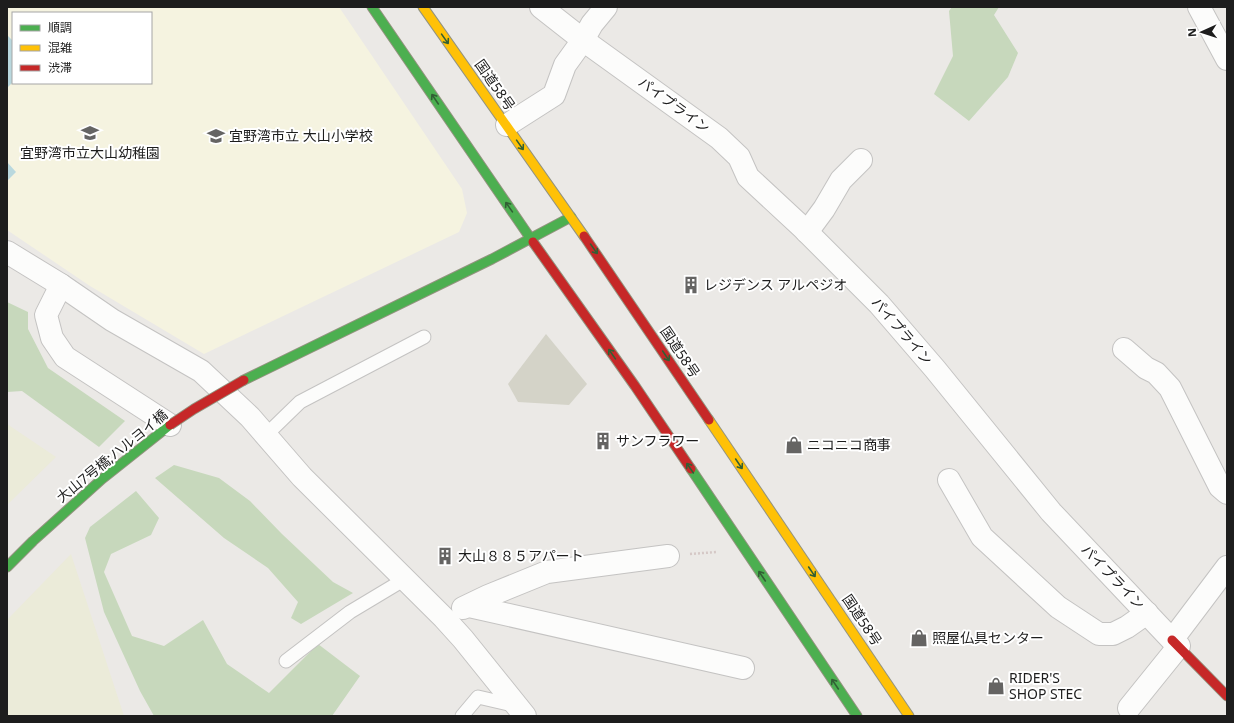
<svg xmlns="http://www.w3.org/2000/svg" width="1234" height="723" viewBox="0 0 1234 723" font-family="'Noto Sans','Noto Sans JP',sans-serif">
<rect width="100%" height="100%" fill="#ebe9e6"/>
<path fill="#f5f3e0" fill-rule="evenodd" d="M7 7H339L462 189 467 213 459 232 204 354 90 286 7 230ZM13 13H151V83H13Z"/>
<polygon fill="#d4d3c8" points="546,334 587,384 569,405 518,402 508,384"/>
<g fill="#ebebd9">
<polygon points="7,424 56,457 7,505"/>
<polygon points="71,554 124,716 7,716 7,620"/>
</g>
<g fill="#c7d8bc">
<polygon points="952,7 999,7 994,15 1018,53 1008,77 969,121 934,94 953,56 949,11"/>
<polygon points="7,302 28,312 28,329 48,368 125,421 99,447 22,391 7,392"/>
<polygon points="174,465 219,478 250,501 282,534 333,582 353,593 301,624 291,618 298,602 268,568 224,538 155,478"/>
<polygon points="136,491 159,518 151,535 111,554 104,572 132,636 164,646 203,620 227,664 269,693 318,644 360,676 332,716 154,716 140,691 104,612 85,538 90,527"/>
</g>
<g fill="#b9d8de">
<polygon points="7,35 13,41 13,82 7,88"/>
<polygon points="7,162 16,172 7,181"/>
</g>
<g fill="none" stroke-linecap="round" stroke-linejoin="round">
<g stroke="#c4c3c2" stroke-width="15">
<g id="lane">
<polyline points="266,435 300,402 424,337"/>
<polyline points="286,661 350,612 405,579"/>
<polyline points="462,716 478,697 517,706"/>
</g>
</g>
<g stroke="#c4c3c2" stroke-width="24">
<g id="street">
<polyline points="541,7 583,40 719,138 739,157 748,177 803,228 879,304 935,369 1051,512 1172,640 1227,567"/>
<polyline points="1199,7 1227,59"/>
<polyline points="507,125 554,95 565,65 583,40 592,24 606,7"/>
<polyline points="807,232 824,209 841,180 861,160"/>
<polyline points="7,252 61,285 112,320 201,371 250,417 302,477 444,618 463,639 525,716"/>
<polyline points="61,285 46,315 52,338 65,357 170,425"/>
<polyline points="1124,349 1146,368 1156,373 1170,388 1220,487 1227,493"/>
<polyline points="949,480 982,537 1058,607 1099,634 1113,634 1127,627 1147,613"/>
<polyline points="469,606 743,668"/>
<polyline points="463,608 488,596 547,572 668,556"/>
<polyline points="1129,708 1179,646"/>
</g>
</g>
<g stroke="#93937f" stroke-width="11">
<g id="fast">
<polyline points="372,7 533,242"/>
<polyline points="244,380 492,259 571,217"/>
<polyline points="691,469 857,716"/>
<polyline points="7,567 33,541 102,479 170,425"/>
</g>
</g>
<g stroke="#93937f" stroke-width="11">
<g id="slow">
<polyline points="423,7 584,236"/>
<polyline points="709,420 909,716"/>
</g>
</g>
<g stroke="#93937f" stroke-width="11">
<g id="jam">
<polyline points="584,236 709,420"/>
<polyline points="533,242 635,386 691,469"/>
<polyline points="1172,640 1227,696"/>
</g>
</g>
<polyline stroke="#d5c8c6" stroke-width="2.5" stroke-dasharray="2 2" stroke-linecap="butt" points="690,554 717,552"/>
<use href="#lane" stroke="#fcfcfb" stroke-width="13"/>
<use href="#street" stroke="#fcfcfb" stroke-width="22"/>
<use href="#fast" stroke="#4caf50" stroke-width="9"/>
<use href="#slow" stroke="#ffc107" stroke-width="9"/>
<use href="#jam" stroke="#c62828" stroke-width="9"/>
<g stroke="#93937f" stroke-width="11" stroke-linecap="butt">
<polyline id="jam-bridge" points="170,425 194,409 244,380"/>
</g>
<use href="#jam-bridge" stroke="#c62828" stroke-width="9"/>
</g>
<defs><path id="oneway-shaft" d="M-6 0H5M1.5-3L5.5 0L1.5 3" fill="none" stroke-width="1.6" stroke-linecap="round" stroke-linejoin="round"/></defs>
<g stroke="#325f34">
<use href="#oneway-shaft" transform="translate(445 39) rotate(55)"/>
<use href="#oneway-shaft" transform="translate(435 99) rotate(-124)"/>
<use href="#oneway-shaft" transform="translate(520 145) rotate(55)"/>
<use href="#oneway-shaft" transform="translate(509 207) rotate(-125)"/>
<use href="#oneway-shaft" transform="translate(594 249) rotate(55)"/>
<use href="#oneway-shaft" transform="translate(612 354) rotate(-125)"/>
<use href="#oneway-shaft" transform="translate(666 356) rotate(56)"/>
<use href="#oneway-shaft" transform="translate(739 464) rotate(56)"/>
<use href="#oneway-shaft" transform="translate(690 468) rotate(-124)"/>
<use href="#oneway-shaft" transform="translate(812 572) rotate(56)"/>
<use href="#oneway-shaft" transform="translate(762 576) rotate(-124)"/>
<use href="#oneway-shaft" transform="translate(835 684) rotate(-124)"/>
</g>
<defs>
<g id="school-bare" transform="scale(1.38)"><path d="M0-5L7-2L0 1L-7-2ZM-4 1L0 2.5L4 1V4Q0 6-4 4Z" fill="#656463" stroke="#fff" stroke-width="2.5" paint-order="stroke"/></g>
<g id="building-bare" transform="scale(1.38)"><path d="M-4-6H4V6H1V3H-1V6H-4ZM-2.5-4.3h1.7v1.8h-1.7ZM.8-4.3h1.7v1.8H.8ZM-2.5-1h1.7V.8h-1.7ZM.8-1h1.7V.8H.8Z" fill="#656463" stroke="#fff" stroke-width="2.5" paint-order="stroke"/></g>
<g id="shop-bare" transform="scale(1.38)"><path d="M-5-2.5h2.3a2.7 3.5 0 0 1 5.4 0H5L5.5 6h-11ZM-1.5-2.5h3a1.5 2.3 0 0 0-3 0Z" fill="#656463" stroke="#fff" stroke-width="2.5" paint-order="stroke"/></g>
</defs>
<g fill-rule="evenodd">
<use href="#school-bare" x="90" y="133"/>
<use href="#school-bare" x="216" y="136"/>
<use href="#building-bare" x="691" y="285"/>
<use href="#building-bare" x="603" y="441"/>
<use href="#shop-bare" x="794" y="445"/>
<use href="#building-bare" x="445" y="556"/>
<use href="#shop-bare" x="919" y="638"/>
<use href="#shop-bare" x="996" y="686"/>
</g>
<g text-anchor="middle" stroke-width="4" stroke-linejoin="round" paint-order="stroke">
<g font-size="14" fill="#1d1d1d" stroke="#fff">
<text transform="translate(495 85) rotate(55)" y="5">国道58号</text>
<text transform="translate(674 105) rotate(36)" y="5">パイプライン</text>
<text transform="translate(902 331) rotate(49)" y="5">パイプライン</text>
<text transform="translate(680 352) rotate(56)" y="5">国道58号</text>
<text transform="translate(112 456) rotate(-39)" y="5">大山7号橋;ハルヨイ橋</text>
<text transform="translate(1113 577) rotate(46)" y="5">パイプライン</text>
<text transform="translate(862 620) rotate(56)" y="5">国道58号</text>
</g>
<g font-size="14" fill="#1d1d1d" stroke="#fff" text-anchor="start">
<text x="229" y="141">宜野湾市立 大山小学校</text>
<text x="90" y="158" text-anchor="middle">宜野湾市立大山幼稚園</text>
<text x="704" y="290">レジデンス アルペジオ</text>
<text x="616" y="446">サンフラワー</text>
<text x="807" y="450">ニコニコ商事</text>
<text x="458" y="561">大山８８５アパート</text>
<text x="932" y="643">照屋仏具センター</text>
<text x="1009" y="683">RIDER'S<tspan x="1009" dy="16">SHOP STEC</tspan></text>
</g>
</g>
<rect width="1234" height="723" fill="none" stroke="#1d1d1d" stroke-width="16"/>
<rect x="12" y="12" width="140" height="72" fill="#ffffff" stroke="#a5a5a5"/>
<rect x="20" y="25" width="20" height="6" fill="#4caf50" stroke="#a5a5a5"/>
<text x="48" y="32" font-size="12" fill="#1d1d1d">順調</text>
<rect x="20" y="45" width="20" height="6" fill="#ffc107" stroke="#a5a5a5"/>
<text x="48" y="52" font-size="12" fill="#1d1d1d">混雑</text>
<rect x="20" y="65" width="20" height="6" fill="#c62828" stroke="#a5a5a5"/>
<text x="48" y="72" font-size="12" fill="#1d1d1d">渋滞</text>
<g transform="translate(1202 32) rotate(267)" stroke="#ffffff" stroke-width="3" paint-order="stroke">
<path d="M0-3L7 15L0 10L-7 15Z" fill="#1d1d1d"/>
<text y="-6" font-size="11" font-weight="bold" text-anchor="middle" fill="#1d1d1d">N</text>
</g>
</svg>
